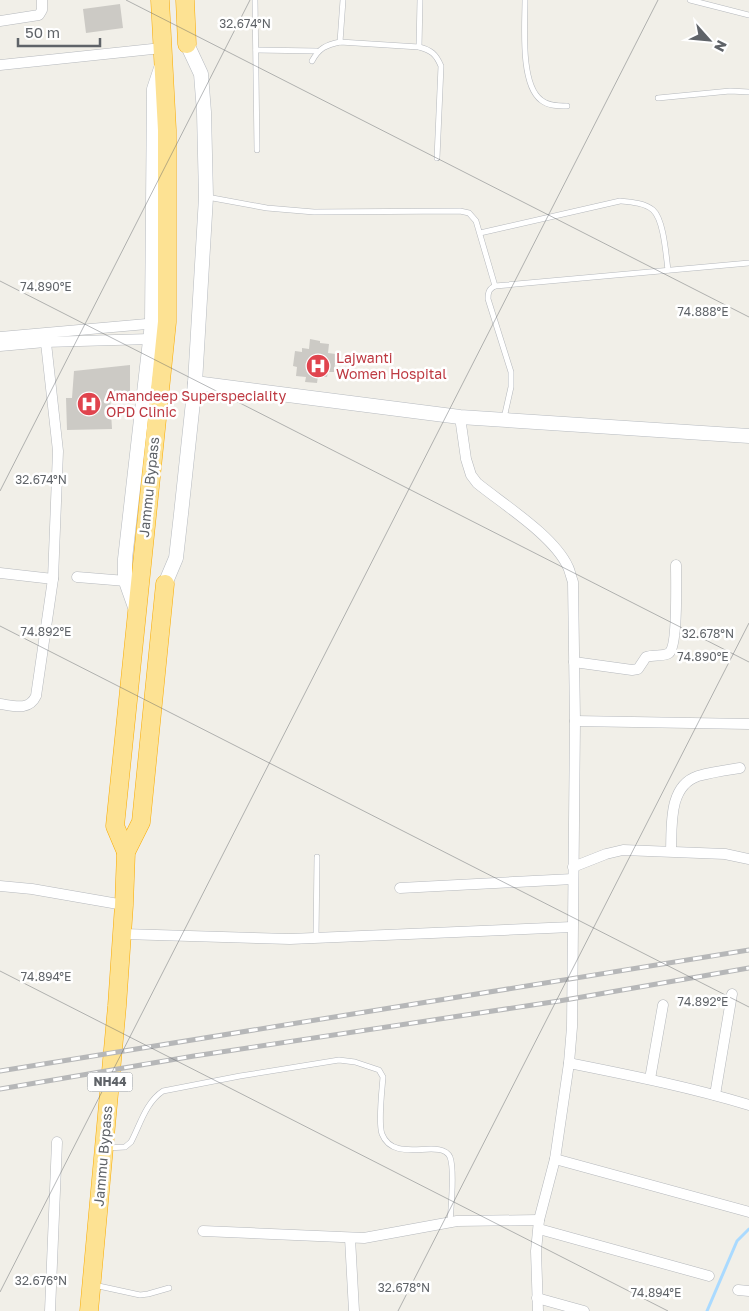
<svg xmlns="http://www.w3.org/2000/svg" width="749" height="1311" viewBox="0 0 749 1311" font-family="'Golos Text',sans-serif">
<rect width="100%" height="100%" fill="#f1efe8"/>
<g fill="none" stroke-linecap="round" stroke-linejoin="round">
<polyline stroke="#aadaff" stroke-width="3" points="707,1311 737,1241 749,1229"/>
</g>
<g fill="#cccac5">
<polygon points="120,4 123,28 86,33 83,9"/>
<polygon points="310,339 320,341 320,343 329,344 328,353 336,354 334,372 328,372 327,377 318,376 317,383 305,382 306,377 296,376 297,367 293,366 295,351 302,352 302,348 309,349"/>
<polygon points="130,365 130,393 110,395 112,429 67,430 66,398 72,398 74,371"/>
</g>
<g fill="none" stroke-linecap="round" stroke-linejoin="round">
<g stroke="#b5b8bc" stroke-width="6">
<g id="lane">
<polyline points="255,0 257,150"/>
<path d="M525 0C525 25 520 84 541 100 548 106 559 106 567 106"/>
<polyline points="690,0 749,15"/>
<polyline points="340,42 343,0"/>
<polyline points="419,47 420,0"/>
<polyline points="256,50 317,51"/>
<path d="M312 61C319 48 326 45 340 42L419 47C431 50 436 54 441 66L437 158"/>
<polyline points="658,98 730,91 749,92"/>
<polyline points="207,197 267,208 314,212 460,211 469,213 476,221 495,286"/>
<path d="M480 233 620 201C631 202 645 203 653 210 664 220 666 256 668 270"/>
<path d="M504 418 511 387V372L488 299C488 292 489 289 495 286L749 263"/>
<polyline points="316,938 317,857"/>
<path d="M107 1148 125 1147 131 1142C140 1125 146 1102 163 1091L240 1076 339 1060 355 1062 379 1070 383 1077C382 1090 378 1123 382 1134 394 1165 441 1137 450 1157 455 1170 451 1207 450 1222"/>
<polyline points="94,1285 140,1295 148,1294 169,1288"/>
</g>
</g>
<g stroke="#b5b8bc" stroke-width="11">
<g id="street">
<polyline points="0,21 39,15 42,10 42,0"/>
<polyline points="0,65 162,48"/>
<polyline points="0,337 158,323"/>
<polyline points="0,346 45,342 150,339"/>
<path d="M460 417 466 459 471 475 477 483C504 505 554 536 568 567 570 571 571 577 573 582L575 721 572 1027 569 1063 555 1159 539 1220 536 1251 538 1311"/>
<polyline points="0,573 53,579"/>
<polyline points="77,577 126,581"/>
<path d="M574 662 632 670 638 669 646 657C653 654 664 657 669 653 678 646 676 579 676 565"/>
<path d="M0 704C14 706 29 711 36 696L53 579 58 451 45 334"/>
<polyline points="575,721 749,724"/>
<path d="M671 851C672 826 668 786 698 776 712 772 727 770 740 768"/>
<polyline points="573,867 606,854 623,850 725,854 749,859"/>
<polyline points="0,886 32,889 124,905"/>
<polyline points="400,888 573,879"/>
<polyline points="123,934 290,939 572,927"/>
<path d="M569 1063C629 1075 690 1087 749 1105"/>
<polyline points="650,1079 663,1005"/>
<polyline points="715,1095 732,994"/>
<polyline points="555,1159 749,1212"/>
<polyline points="539,1229 709,1276"/>
<polyline points="203,1231 364,1238 457,1221 539,1220"/>
<polyline points="350,1238 354,1311"/>
<polyline points="738,1290 749,1291"/>
<polyline points="537,1298 584,1311"/>
<polyline points="50,1311 57,1142"/>
</g>
</g>
<g stroke="#b6babf" stroke-width="15">
<g id="secondary">
<polyline points="195,383 460,417 749,436"/>
<polyline points="165,584 176,558 181,514 195,383 206,197 204,112 201,74 187,44"/>
<polyline points="136,610 125,579 125,559 152,323 154,89 161,68"/>
</g>
</g>
<g stroke="#f9ab00" stroke-width="19">
<g id="highway">
<polyline points="185,0 187,44"/>
<polyline points="126,852 115,826 167,322 167,130 160,0"/>
<polyline points="89,1311 117,1006 124,905 126,852 141,822 165,584"/>
</g>
</g>
<use href="#lane" stroke="#fff" stroke-width="5"/>
<use href="#street" stroke="#fff" stroke-width="10"/>
<use href="#secondary" stroke="#fff" stroke-width="14"/>
<use href="#highway" stroke="#fde293" stroke-width="18"/>
<g stroke="#b6b7b8" stroke-width="5">
<g id="rail">
<polyline points="0,1071 749,950"/>
<polyline points="0,1089 194,1056 559,1001 749,968"/>
</g>
</g>
<use href="#rail" stroke="#fff" stroke-width="3" stroke-dasharray="9" stroke-linecap="butt"/>
</g>
<path fill="none" stroke="#5f6368" stroke-width="1" stroke-opacity="0.45" d="M126 0 749 317M0 281 749 662M0 491 250 0M0 626 749 1007M0 971 668 1311M0 1292 658 0M398 1311 749 623"/>
<defs>
<g id="hospital-disc" transform="scale(1.25)"><circle r="9.5" fill="#e0444e" stroke="#fff"/><path d="M-5-5h3v3.5h4V-5h3V5h-3V1.5h-4V5h-3Z" fill="#fff"/></g>
</defs>
<g fill-rule="evenodd">
<use href="#hospital-disc" x="318" y="366"/>
<use href="#hospital-disc" x="89" y="404"/>
</g>
<g text-anchor="middle" stroke-width="5" stroke-linejoin="round" paint-order="stroke">
<rect fill="#fff" stroke="#8f9295" stroke-width="1" x="87.5" y="1072.5" width="45" height="19" rx="4"/>
<g font-size="12" font-weight="bold" fill="#5f6368">
<text x="110" y="1086">NH44</text>
</g>
<g font-size="14" fill="#be3a42" stroke="#fff" text-anchor="start">
<text x="336" y="363">Lajwanti<tspan x="336" dy="16">Women Hospital</tspan></text>
<text x="106" y="401">Amandeep Superspeciality<tspan x="106" dy="16">OPD Clinic</tspan></text>
</g>
<g font-size="14" fill="#5f6368" stroke="#fff">
<text transform="translate(149 487) rotate(-84)" y="5">Jammu Bypass</text>
<text transform="translate(103 1156) rotate(-85)" y="5">Jammu Bypass</text>
</g>
</g>
<g font-size="12" text-anchor="middle" fill="#5f6368" stroke="#fff" stroke-width="5" stroke-linejoin="round" paint-order="stroke">
<text x="245" y="28">32.674°N</text>
<text x="46" y="291">74.890°E</text>
<text x="703" y="316">74.888°E</text>
<text x="41" y="484">32.674°N</text>
<text x="46" y="636">74.892°E</text>
<text x="708" y="638">32.678°N</text>
<text x="703" y="661">74.890°E</text>
<text x="46" y="981">74.894°E</text>
<text x="703" y="1006">74.892°E</text>
<text x="41" y="1285">32.676°N</text>
<text x="404" y="1292">32.678°N</text>
<text x="656" y="1297">74.894°E</text>
</g>
<g transform="translate(709 40) rotate(117)" stroke="#ffffff" stroke-width="4" paint-order="stroke">
<path d="M0-4L9 19L0 12L-9 19Z" fill="#5f6368"/>
<text y="-8" font-size="14" font-weight="bold" text-anchor="middle" fill="#5f6368">N</text>
</g>
<path d="M18 38v8h82v-8" fill="none" stroke="#5f6368" stroke-width="2.5"/>
<text x="25" y="38" font-size="15" fill="#5f6368" stroke="#ffffff" stroke-width="4" paint-order="stroke">50 m</text>
</svg>
